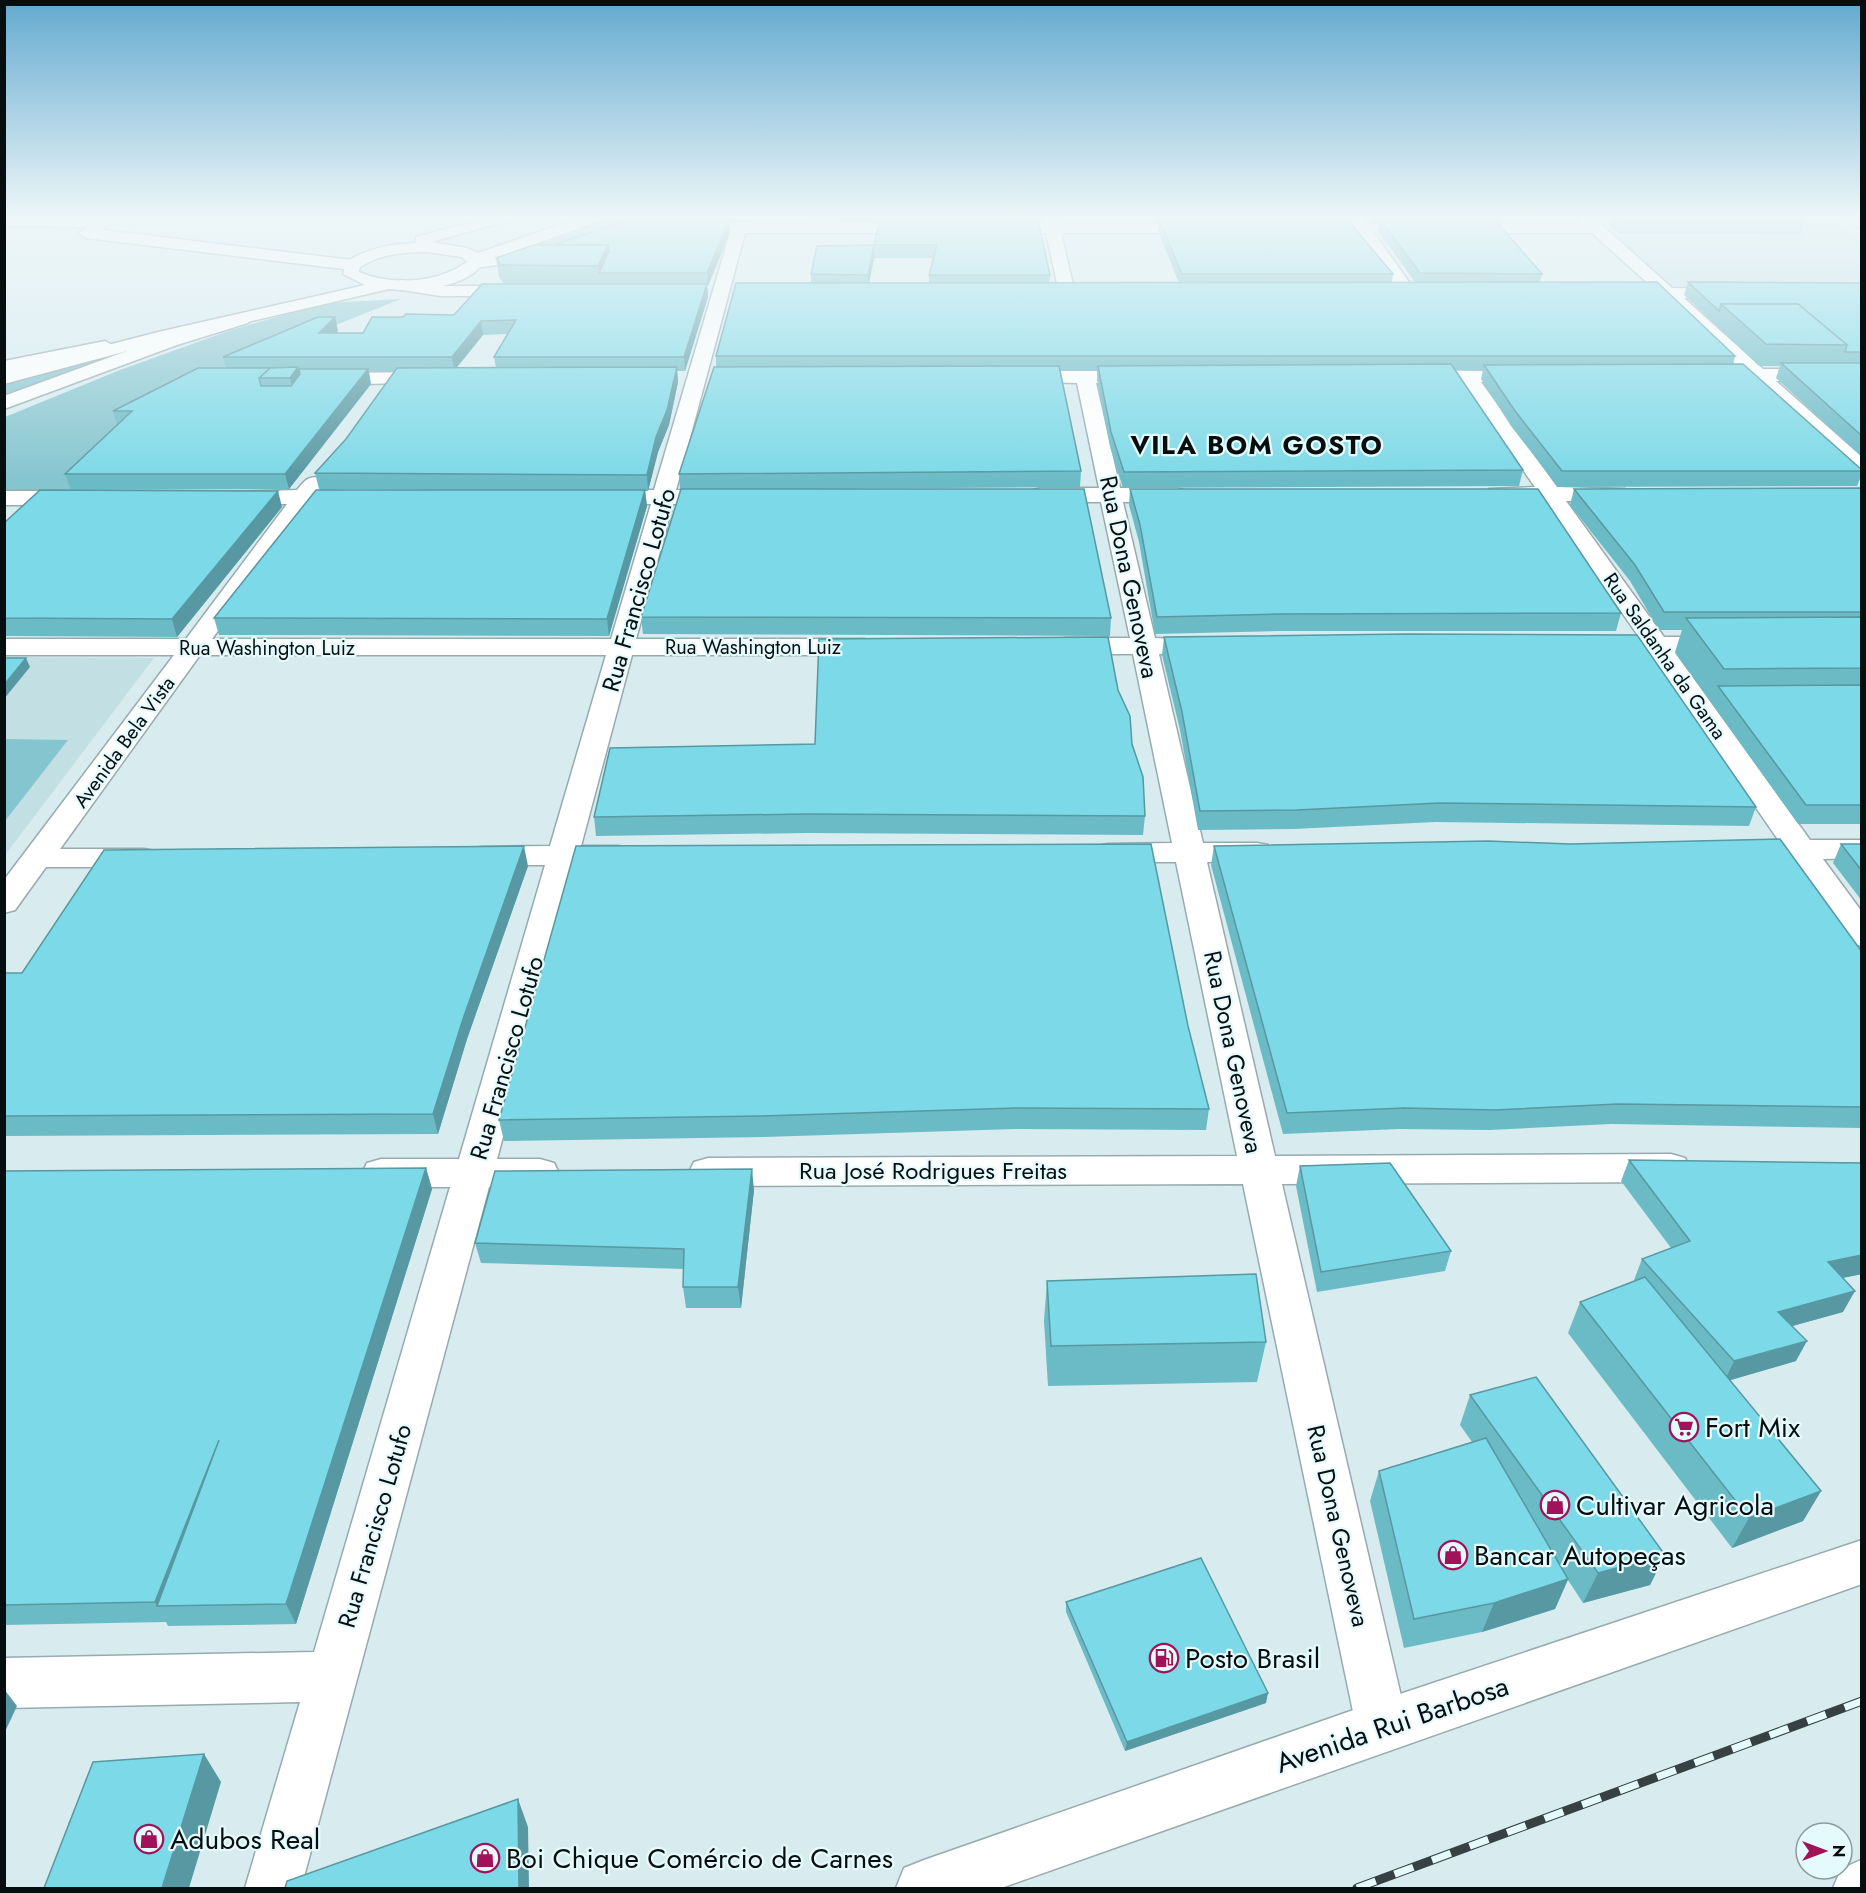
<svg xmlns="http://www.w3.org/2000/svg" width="1866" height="1893" viewBox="0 0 1866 1893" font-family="Jost,sans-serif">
<rect width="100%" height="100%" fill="#d8ecf0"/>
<g fill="#c2dfe4">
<polygon points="1703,216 1832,216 1845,224 1840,225 1861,239 1861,288 1667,286 1617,236 1808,234 1795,226"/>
<polygon points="5,657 154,658 5,855"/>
</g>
<g fill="#85c5cf">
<polygon points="608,216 651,216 538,254 517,246"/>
<polygon points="682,216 757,216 755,224 678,221"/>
<polygon points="401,299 321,331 71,490 5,490 5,417 120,370 231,330 326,303"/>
<polygon points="142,345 5,399 5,383"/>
<polygon points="5,739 68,740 5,821 4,739"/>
</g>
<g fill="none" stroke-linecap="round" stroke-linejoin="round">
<g stroke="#97abae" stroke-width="3">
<g id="minor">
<polygon points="4,216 90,217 104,221 107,224 103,230 352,260 360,265 352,270 86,238 78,233 88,227 4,226"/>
<polygon points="651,216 673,216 671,219 618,236 613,238 605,233 608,230"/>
<polygon points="1043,216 1057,216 1059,223 1202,223 1210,228 1202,233 1061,233 1075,293 1067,298 1059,293 1046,233 995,233 987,228 995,223 1044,223"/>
<polygon points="1348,216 1362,216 1368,223 1582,223 1576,216 1592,216 1672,288 1737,289 1739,293 1731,298 1684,298 1763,369 1862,369 1862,381 1776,381 1862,457 1862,475 1854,474 1753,381 1704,379 1702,375 1704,371 1741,369 1664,298 1617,297 1615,293 1623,288 1653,288 1592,233 1374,233 1417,293 1409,298 1403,297 1359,233 1310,233 1302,228 1310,223 1353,223"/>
<polygon points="1840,216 1862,218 1862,229"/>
<path d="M716 223H923L931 228 923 233H745L676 490 731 492 734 497 731 502 723 504H673L636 639H864L873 642 877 647 873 652 864 655H632L581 846H618L629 848 633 855 629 862 576 865 497 1159H540L554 1163 559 1173 554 1183 540 1187H489L301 1888H245L300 1702 4 1708V1658L314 1652 450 1187H381L367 1183 362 1173 367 1163 381 1159H459L545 865H481L470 863 466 856 470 849 481 847 550 846 606 655H200L60 849H144L155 851 159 858 155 865 144 867H46L15 910 4 913V880L174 655H4V639H186L287 504H234L226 502 223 497 226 492 297 490C305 480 308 475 322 478L325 483 320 490 362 492 365 497 362 502 310 504 212 639H611L651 504H600L592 502 589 497 592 492 600 490H654L730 233 711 231 708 228Z"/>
<polygon points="541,250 547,252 549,255 547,258 475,268 467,263 475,258"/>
<polygon points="401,280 441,286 522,286 530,291 522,296 441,296 395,289 393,285"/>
<polygon points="1414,370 1535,372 1537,376 1528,382 1481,382 1557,487 1625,489 1628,494 1625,499 1617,501 1566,501 1664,637 1722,637 1731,640 1735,645 1731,650 1675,653 1810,840 1862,840 1862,858 1823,859 1862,912 1862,946 1850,943 1792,859 1744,859 1733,856 1729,850 1733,844 1779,841 1649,653 1590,650 1586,645 1590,640 1639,637 1544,501 1489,499 1486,494 1489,489 1535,487 1461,382 1407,380 1405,376"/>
<polygon points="1015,371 1141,371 1150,377 1141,383 1096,383 1120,488 1176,488 1184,490 1187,495 1184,500 1176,502 1123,502 1155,638 1218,641 1222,646 1218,651 1159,654 1203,843 1257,843 1268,845 1272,852 1268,859 1257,861 1207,862 1275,1156 1671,1154 1685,1158 1690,1168 1685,1178 1671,1182 1282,1184 1408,1726 1400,1744 1382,1752 1364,1744 1356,1726 1243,1184 708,1186 694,1182 689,1172 694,1162 708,1158 1237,1156 1176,862 1108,862 1097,860 1093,853 1097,846 1108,844 1172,843 1133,654 1065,654 1056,651 1052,646 1056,641 1065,638 1130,638 1101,502 1041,502 1033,500 1030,495 1033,490 1041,488 1099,488 1077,383 1008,381 1006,377 1008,373"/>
<polygon points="436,372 445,378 443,382 325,385 315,379 325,373"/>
<polygon points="4,491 75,491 83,493 86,498 83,503 75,505 4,505"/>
</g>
</g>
<g stroke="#97abae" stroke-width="3">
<g id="major">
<path d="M494 216H517L515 219 431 242 467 248 478 253 585 216H606L604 219 483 263C467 288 417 292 389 289L161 342 4 384V372L158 332 365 285 343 274 346 262C368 248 391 244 416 243V237ZM427 252 462 257 467 262C438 283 392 286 359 272L360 267C381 254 403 252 427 252Z"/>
<polygon points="1862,1540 1862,1584 1001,1888 896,1888 904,1868 924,1860 1382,1700"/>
<polygon points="1861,1860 1862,1888 1833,1888 1841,1869"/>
</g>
</g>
<g stroke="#97abae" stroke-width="3">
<g id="highway">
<polygon points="242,314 251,319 248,323 177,345 4,409 4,396 165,337"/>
<polygon points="105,341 114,346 111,350 4,373 4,361"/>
</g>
</g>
<use href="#minor" fill="#fff" fill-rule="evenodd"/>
<use href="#major" fill="#fff" fill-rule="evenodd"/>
<use href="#highway" fill="#fff" fill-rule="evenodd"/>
<g stroke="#374143" stroke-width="9">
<polyline id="rail" points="1357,1888 1862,1701"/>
</g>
<use href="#rail" stroke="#e5fafd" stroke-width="7" stroke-dasharray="20" stroke-linecap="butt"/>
</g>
<g fill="#6bbbc7" fill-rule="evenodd">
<path d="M810 216H890L889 219 1050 275 1049 283H1179L1158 231 1159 223H1157L1154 216H1346V219L1393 274 1392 282H1415L1378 231 1379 224H1371L1366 216H1500L1499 224 1542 274 1540 282 1735 356 1733 364 1862 470V474L1857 486 1558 487 1511 426 1481 379 1483 370H1455L1523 470 1519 486 1123 488 1110 447 1097 380V370H1060L1081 471 1080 487 808 489 1111 618 1110 636 643 634 641 617 681 490H680L679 474 716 367V356L811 283V274L874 245 879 221 810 220ZM874 258H933L929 275V283H869Z"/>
<polygon points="1613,216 1798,216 1805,222 1801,234 1619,234 1610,227"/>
<path d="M730 232 708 286H707L708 297 685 371H677L678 382 669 425 658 452 648 491H645L647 506 609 636 219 635 214 618 438 490 319 489 315 473 346 439 396 371H369L371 384 289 489 71 490 65 474 117 425 113 411 226 368 223 357 338 331 336 333H363L454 315 504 284 499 277 496 258 553 245ZM507 334 494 357 496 368H456L483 335Z"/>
<polygon points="1688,282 1862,283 1862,457 1776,378 1780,366 1759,366 1684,295"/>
<polygon points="1862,488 1862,824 1798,824 1675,652 1682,630 1659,630 1630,581 1570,505 1574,489"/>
<polygon points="1130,489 1621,613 1616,631 1279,631 1155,634 1139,542 1129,505"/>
<polygon points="282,507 177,637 4,636 4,523"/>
<polygon points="1164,637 1756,807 1749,826 1436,822 1294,829 1198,830 1180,730 1162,655"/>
<polygon points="1118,690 1132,744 1145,816 1143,835 808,833 596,836 594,817 815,744"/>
<polygon points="1841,844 1862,844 1862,901 1833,863"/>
<polygon points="1214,846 1862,952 1862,1128 1611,1124 1489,1130 1399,1129 1283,1134 1211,865"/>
<polygon points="528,866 467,1039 438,1134 4,1136 4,973 22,973"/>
<polygon points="1188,1026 1209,1109 1206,1130 1015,1129 764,1137 504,1141 499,1120"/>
<polygon points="1629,1160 1862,1163 1862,1274 1842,1278 1843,1312 1792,1326 1796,1361 1730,1380 1821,1491 1803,1521 1732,1548 1568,1333 1580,1302 1635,1281 1634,1280 1642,1259 1671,1248 1621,1181"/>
<polygon points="1300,1166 1451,1251 1445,1271 1317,1292 1296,1186"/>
<polygon points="426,1168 432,1189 296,1624 168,1626 166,1622 4,1625 4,1171"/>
<polygon points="754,1190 741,1308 686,1308 683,1287 684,1269 481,1263 475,1243"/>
<polygon points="1047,1281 1266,1342 1257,1382 1048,1386 1044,1321"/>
<polygon points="1470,1395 1665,1555 1650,1585 1583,1603 1568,1580 1555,1609 1482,1632 1404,1648 1370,1501 1379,1471 1472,1442 1460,1425"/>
<polygon points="1066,1602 1266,1703 1125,1751 1066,1612"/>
</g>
<g fill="#5798a2">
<polygon points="729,220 730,232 708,286 707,273"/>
<polygon points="608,245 610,264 599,273 598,266"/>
<polygon points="874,245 874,258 868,288 868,275"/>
<polygon points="707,284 708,297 685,371 684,357"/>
<polygon points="335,317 338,331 322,347 319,333"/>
<polygon points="481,321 483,335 454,371 452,357"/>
<polygon points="298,367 304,389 295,400 290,378"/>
<polygon points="677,367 678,382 669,425 658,452 648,491 647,475 656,437"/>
<polygon points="368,369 371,384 289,489 285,474"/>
<polygon points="645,490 647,506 609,636 607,619"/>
<polygon points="278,491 282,507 177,637 172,619"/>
<polygon points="26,658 30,667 4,699 4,685"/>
<polygon points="524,846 528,866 467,1039 438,1134 433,1114 463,1019"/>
<polygon points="426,1168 432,1189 296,1624 286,1604"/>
<polygon points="752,1169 754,1190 741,1308 738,1287"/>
<polygon points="1862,1255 1862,1274 1818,1283 1828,1262"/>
<polygon points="1855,1291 1843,1312 1767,1333 1778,1312"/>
<polygon points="1807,1341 1796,1361 1724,1382 1734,1361"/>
<polygon points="219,1440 157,1606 155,1602"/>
<polygon points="1821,1491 1803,1521 1732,1548 1749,1518"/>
<polygon points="1665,1555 1650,1585 1583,1603 1598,1573"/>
<polygon points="1568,1579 1555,1609 1482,1632 1494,1603"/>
<polygon points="4,1689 17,1706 4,1734"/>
<polygon points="1268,1693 1266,1703 1125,1751 1127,1742"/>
<polygon points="204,1754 221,1782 189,1888 162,1888"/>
<polygon points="518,1799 528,1827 529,1888 519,1888"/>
</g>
<g fill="#7cd9e7" stroke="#5798a2" stroke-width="1.5">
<polygon points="1614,216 1798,216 1805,222 1622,221"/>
<polygon points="880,219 1038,220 1050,275 929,275 937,245 874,245"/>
<polygon points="1159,219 1347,219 1393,274 1182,274"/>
<polygon points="1380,219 1494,219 1542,274 1420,273"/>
<polygon points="629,220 729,220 707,273 599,273 609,251 608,245 553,245"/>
<polygon points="534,245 608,245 598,266 501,265 496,258"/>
<polygon points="874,245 868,275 811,274 817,246"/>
<polygon points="1657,282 1735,356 716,356 736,283"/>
<polygon points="1688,282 1862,283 1862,352 1845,352 1847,345 1798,304 1721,304 1719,311"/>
<polygon points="482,284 707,284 684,357 494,357 516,320 481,321 452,357 223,357 318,317 335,317 319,333 363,333 372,317 403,317 406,314 454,315"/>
<polygon points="1721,304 1798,304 1847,345 1766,344"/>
<polygon points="1781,363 1862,363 1862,436"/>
<polygon points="1451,364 1523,470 1124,472 1111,432 1098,366"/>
<polygon points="1743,364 1862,470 1862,471 1562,471 1515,411 1484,365"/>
<polygon points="1059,366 1081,471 679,474 714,367"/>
<polygon points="298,367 290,378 259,378 270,368"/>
<polygon points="677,367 667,410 656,437 647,475 315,473 346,439 397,368"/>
<polygon points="198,368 270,368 259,378 261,386 291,386 300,374 299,369 368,369 285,474 65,474 132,411 113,411"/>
<polygon points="1862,488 1862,612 1664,612 1635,565 1574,489"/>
<polygon points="681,489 1084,489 1111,618 641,617"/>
<polygon points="1130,489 1538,489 1621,613 1282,614 1157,617 1140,525"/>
<polygon points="40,490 278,491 172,619 4,618 4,523"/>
<polygon points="316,490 645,490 607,619 214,618"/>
<polygon points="1862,617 1862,668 1724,669 1686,618"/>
<polygon points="1406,634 1637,635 1756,807 1440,803 1297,810 1200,811 1182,712 1164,637"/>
<polygon points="1108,637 1118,690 1130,716 1132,744 1143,777 1145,816 807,814 594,817 610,748 815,744 819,639"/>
<polygon points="4,658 26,658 4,685"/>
<polygon points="1862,685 1862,805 1806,805 1718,686"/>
<polygon points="1780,839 1862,952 1862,1107 1618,1104 1495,1110 1404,1108 1287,1113 1214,846 1488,841 1570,844"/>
<polygon points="1151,844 1188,1026 1209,1109 1016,1108 762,1116 499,1120 576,846"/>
<polygon points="1841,844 1862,844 1862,871"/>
<polygon points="524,846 463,1019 433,1114 4,1116 4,973 22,973 104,850"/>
<polygon points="1629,1160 1862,1163 1862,1255 1828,1262 1855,1291 1778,1312 1807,1341 1734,1361 1642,1259 1690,1241"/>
<polygon points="1390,1163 1451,1251 1321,1272 1300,1166"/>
<polygon points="426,1168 286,1604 157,1606 219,1440 155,1602 4,1605 4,1171"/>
<polygon points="752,1169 738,1287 683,1287 684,1249 475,1243 495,1171"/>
<polygon points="1256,1274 1266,1342 1051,1346 1047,1281"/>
<polygon points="1645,1277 1821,1491 1749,1518 1580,1302"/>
<polygon points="1536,1377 1665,1555 1598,1573 1470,1395"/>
<polygon points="1486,1438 1568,1579 1494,1603 1414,1619 1379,1471"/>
<polygon points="1201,1558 1268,1693 1127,1742 1066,1602"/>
<polygon points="204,1754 162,1888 44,1888 93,1762"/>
<polygon points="518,1799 519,1888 285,1888 287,1881"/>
</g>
<linearGradient id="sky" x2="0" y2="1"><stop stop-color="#63aad0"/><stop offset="0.45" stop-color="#edf6f8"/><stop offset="1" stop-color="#edf6f8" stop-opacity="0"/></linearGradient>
<rect width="1866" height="481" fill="url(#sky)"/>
<defs>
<g id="supermarket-ring" transform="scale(1.5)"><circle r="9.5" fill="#e5fafd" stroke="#a11258" stroke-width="1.5"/><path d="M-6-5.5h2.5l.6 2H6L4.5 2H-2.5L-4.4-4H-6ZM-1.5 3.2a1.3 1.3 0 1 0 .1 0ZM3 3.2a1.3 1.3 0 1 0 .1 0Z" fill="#a11258"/></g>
<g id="shop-ring" transform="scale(1.5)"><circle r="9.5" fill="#e5fafd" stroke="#a11258" stroke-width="1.5"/><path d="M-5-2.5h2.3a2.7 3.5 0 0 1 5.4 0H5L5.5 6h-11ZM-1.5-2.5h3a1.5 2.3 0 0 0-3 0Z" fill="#a11258"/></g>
<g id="fuel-ring" transform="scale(1.5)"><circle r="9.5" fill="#e5fafd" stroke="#a11258" stroke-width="1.5"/><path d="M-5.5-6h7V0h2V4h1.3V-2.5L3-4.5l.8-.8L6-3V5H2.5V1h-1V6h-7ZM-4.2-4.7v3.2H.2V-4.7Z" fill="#a11258"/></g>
</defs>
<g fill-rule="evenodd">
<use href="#supermarket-ring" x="1684" y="1427"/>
<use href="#shop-ring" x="1555" y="1505"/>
<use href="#shop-ring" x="1453" y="1555"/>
<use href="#fuel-ring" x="1164" y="1658"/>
<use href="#shop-ring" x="149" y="1839"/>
<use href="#shop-ring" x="485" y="1858"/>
</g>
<g text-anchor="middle" stroke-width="4.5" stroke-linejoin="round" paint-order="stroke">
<g font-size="20" fill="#070e0f" stroke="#e5fafd">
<text x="753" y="654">Rua Washington Luiz</text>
<text x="267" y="655">Rua Washington Luiz</text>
<text transform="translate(1665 656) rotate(55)" y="7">Rua Saldanha da Gama</text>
<text transform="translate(124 742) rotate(-54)" y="7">Avenida Bela Vista</text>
</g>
<g font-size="24" fill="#070e0f" stroke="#e5fafd">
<text transform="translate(1129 577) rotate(78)" y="8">Rua Dona Genoveva</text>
<text transform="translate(639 590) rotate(-74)" y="8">Rua Francisco Lotufo</text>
<text transform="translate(1233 1052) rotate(78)" y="8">Rua Dona Genoveva</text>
<text transform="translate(507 1058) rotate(-74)" y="8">Rua Francisco Lotufo</text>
<text x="933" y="1179">Rua José Rodrigues Freitas</text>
<text transform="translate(375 1526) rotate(-74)" y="8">Rua Francisco Lotufo</text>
<text transform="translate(1338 1526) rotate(77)" y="8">Rua Dona Genoveva</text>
</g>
<g font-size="26" font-weight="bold" letter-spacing="1.5" fill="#070e0f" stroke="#e5fafd">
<text x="1257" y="454">VILA BOM GOSTO</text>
</g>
<g font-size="28" fill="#070e0f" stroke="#e5fafd" text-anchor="start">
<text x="1705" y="1437">Fort Mix</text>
<text x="1576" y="1515">Cultivar Agricola</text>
<text x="1474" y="1565">Bancar Autopeças</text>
<text x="1185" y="1668">Posto Brasil</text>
<text x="170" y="1849">Adubos Real</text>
<text x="506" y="1868">Boi Chique Comércio de Carnes</text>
</g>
<g font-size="28" fill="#070e0f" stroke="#e5fafd">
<text transform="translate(1392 1724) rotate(-19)" y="10">Avenida Rui Barbosa</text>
</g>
</g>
<rect width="1866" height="1893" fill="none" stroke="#070e0f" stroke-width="12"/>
<g transform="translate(1824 1851) rotate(90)"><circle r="28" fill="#e5fafd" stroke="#8c9c9e" stroke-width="1.5"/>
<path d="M0-4.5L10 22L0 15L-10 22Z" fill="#a11258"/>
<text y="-9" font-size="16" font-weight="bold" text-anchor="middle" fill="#070e0f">N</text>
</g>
</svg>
